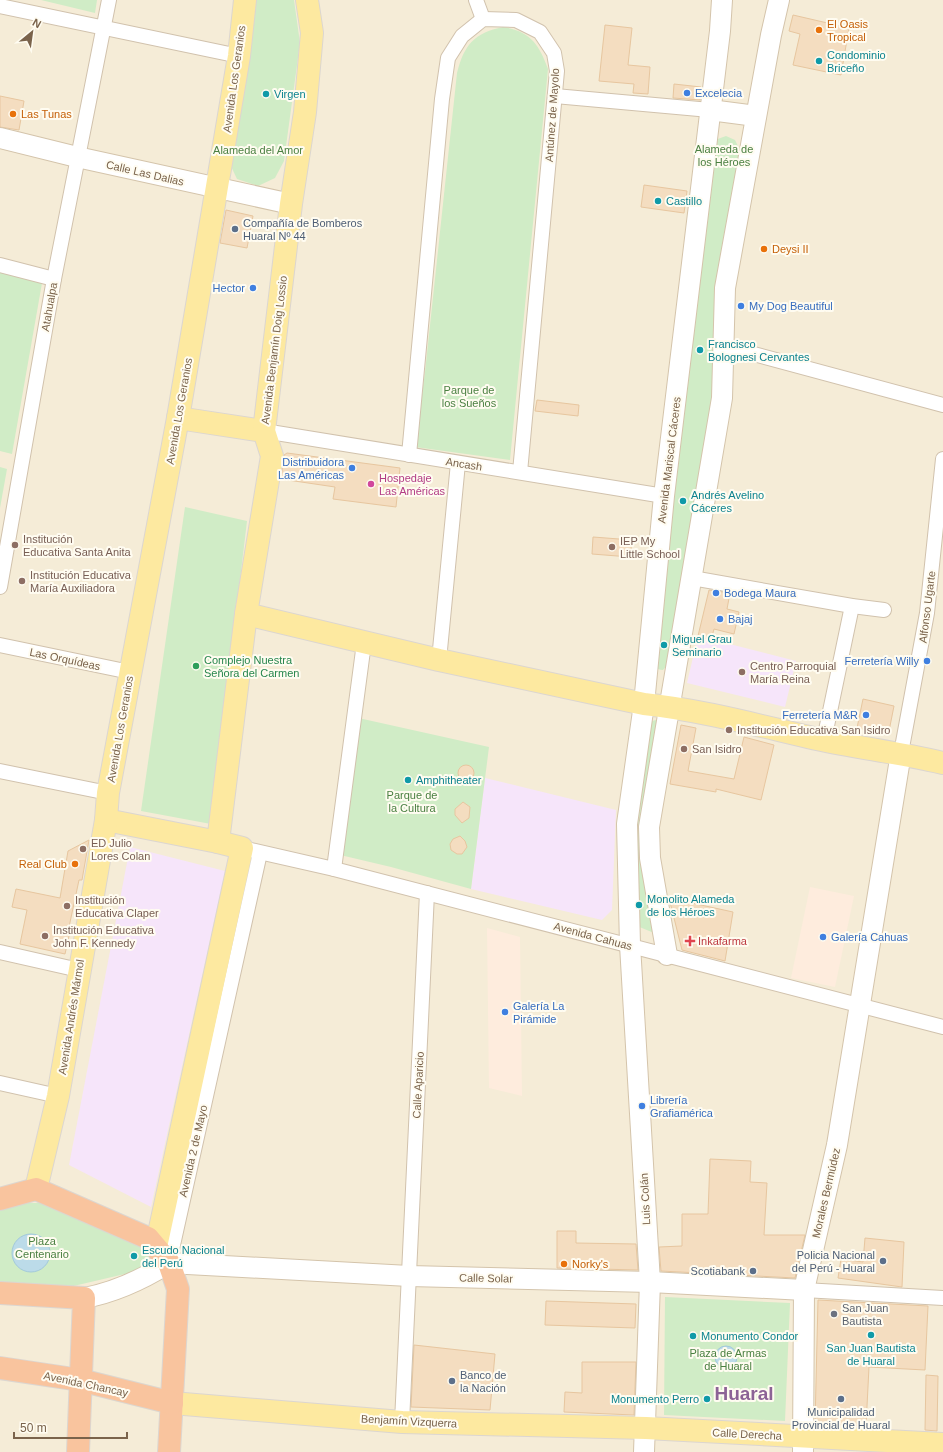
<svg xmlns="http://www.w3.org/2000/svg" width="943" height="1452" viewBox="0 0 943 1452" font-family="Helvetica,sans-serif">
<rect width="100%" height="100%" fill="#fdf9e9"/>
<rect fill="#f5ecd7" x="0" y="0" width="943" height="1452"/>
<g fill="#feecdd">
<polygon points="810,887 854,896 835,987 791,978"/>
<polygon points="487,928 520,937 522,1096 489,1088"/>
</g>
<g fill="#f6e5fa">
<polygon points="698,636 796,661 785,707 687,683"/>
<polygon points="485,778 616,810 612,910 602,920 471,889"/>
<polygon points="130,847 225,871 151,1207 69,1165"/>
</g>
<g fill="#d0ecc6">
<polygon points="41,0 97,0 95,13"/>
<polygon points="252,0 294,0 300,43 284,161 275,178 258,186 237,179 229,162"/>
<path d="M503 27C530 31 539 44 548 69L510 460 415 447 425 372 457 73C464 45 474 33 503 27Z"/>
<path d="M726 136 735 140 741 152 714 388 668 664 663 670C656 670 655 666 653 660L715 140Z"/>
<polygon points="0,272 42,283 12,454 0,451"/>
<polygon points="0,467 7,469 0,508"/>
<polygon points="185,507 247,521 211,824 141,811"/>
<polygon points="354,717 489,747 471,889 391,867 336,854"/>
<polygon points="656,720 660,722 639,842 645,886 659,935 637,926 632,835 650,725 652,721"/>
<polygon points="8,1203 44,1203 140,1242 151,1256 148,1266 142,1270 65,1288 0,1285 0,1206"/>
<polygon points="665,1297 790,1303 785,1421 664,1415"/>
</g>
<g fill="#bcdbe9" stroke="#a2c9db">
<circle cx="31" cy="1253" r="19"/>
<circle cx="726" cy="1357" r="11"/>
</g>
<g fill="#f4ddc0" stroke="#e7c69f">
<polygon points="793,15 849,28 841,75 793,65 800,34 789,31"/>
<polygon points="605,25 632,28 628,65 650,67 648,94 633,93 634,84 599,81"/>
<polygon points="674,84 701,87 700,100 673,98"/>
<polygon points="0,96 24,101 19,130 0,127"/>
<polygon points="644,185 687,191 684,213 641,207"/>
<polygon points="226,210 253,216 247,248 220,243"/>
<polygon points="537,400 579,405 578,416 535,411"/>
<polygon points="287,453 400,468 396,507 333,499 335,487 281,479 284,455"/>
<polygon points="593,537 632,540 630,557 592,554"/>
<polygon points="709,590 730,593 727,609 739,612 734,634 714,629 711,640 698,636"/>
<polygon points="863,699 894,706 889,731 885,733 857,728"/>
<polygon points="681,725 696,728 688,771 734,779 744,737 774,745 761,800 716,789 716,792 670,784"/>
<circle cx="466" cy="773" r="8"/>
<polygon points="463,802 470,807 469,818 462,823 455,815 455,809"/>
<polygon points="460,836 465,841 467,847 462,854 457,854 451,850 450,844 453,839"/>
<polygon points="89,840 82,880 79,880 69,927 71,927 65,954 20,944 27,910 12,907 16,889 60,898 68,851"/>
<polygon points="669,898 733,912 725,961 682,950"/>
<polygon points="710,1159 751,1161 750,1182 767,1183 764,1235 805,1235 795,1278 661,1271 659,1247 682,1246 682,1214 708,1214"/>
<polygon points="557,1231 576,1231 576,1243 636,1244 638,1270 557,1268"/>
<polygon points="865,1238 904,1242 902,1287 838,1278 841,1259 863,1262"/>
<polygon points="818,1300 928,1306 925,1370 869,1367 866,1426 815,1424"/>
<polygon points="546,1301 636,1304 635,1328 545,1325"/>
<polygon points="414,1345 495,1354 490,1410 411,1407"/>
<polygon points="582,1362 636,1362 634,1415 564,1412 565,1392 582,1393"/>
<polygon points="926,1375 938,1376 937,1431 925,1430"/>
</g>
<g fill="none" stroke-linecap="round" stroke-linejoin="round">
<g stroke="#d1c2ad" stroke-width="16">
<g id="street">
<polyline points="476,0 483,19"/>
<polyline points="0,6 239,56"/>
<polyline points="555,96 710,110"/>
<polyline points="0,265 54,279"/>
<polyline points="724,346 943,405"/>
<polyline points="264,431 664,496"/>
<polyline points="409,455 442,99 448,58 462,36 483,19 516,20 540,32 554,53 557,71 520,472"/>
<polyline points="692,578 852,606 884,610"/>
<polyline points="0,587 54,279 109,0"/>
<polyline points="0,645 130,672"/>
<polyline points="439,660 458,463"/>
<polyline points="824,740 852,606"/>
<polyline points="901,753 927,613 943,459"/>
<polyline points="0,771 108,793"/>
<polyline points="242,848 334,869 943,1027"/>
<polyline points="334,869 364,643"/>
<polyline points="0,952 79,970"/>
<polyline points="0,1083 58,1096"/>
<polyline points="169,1263 260,853"/>
<polyline points="804,1290 943,1298"/>
<polyline points="402,1422 427,893"/>
</g>
</g>
<g stroke="#d4c4ab" stroke-width="22">
<g id="secondary">
<polyline points="710,110 756,116"/>
<polyline points="0,138 77,157 291,204"/>
<polyline points="667,955 650,858 649,827 722,398 725,288 771,35 779,0"/>
<path d="M84 1298C113 1293 143 1279 169 1263L409 1276 650 1282 804 1290"/>
<polyline points="644,1452 650,1282 630,945 627,824 644,704 664,496 720,31 722,0"/>
<polyline points="803,1452 804,1290 837,1145 901,753"/>
</g>
</g>
<g stroke="#dcd6d0" stroke-width="24">
<g id="primary">
<polyline points="178,418 264,431"/>
<path d="M246 614 439 660 644 704C702 710 760 726 817 739 859 748 901 753 943 763"/>
<polyline points="106,820 218,842 242,848 156,1247"/>
<polyline points="218,842 246,614 272,456 264,431 291,204 305,112 312,33 307,0"/>
<polyline points="36,1189 58,1096 106,820 108,793 178,418 239,56 245,0"/>
<polyline points="172,1403 402,1422 646,1428 943,1444"/>
</g>
</g>
<g stroke="#dcd6d0" stroke-width="24">
<g id="highway">
<polyline points="0,1199 36,1189 148,1238 169,1263 178,1289 169,1452"/>
<polyline points="0,1293 84,1298 78,1452"/>
<polyline points="0,1368 80,1380 172,1403"/>
</g>
</g>
<use href="#street" stroke="#fff" stroke-width="14"/>
<use href="#secondary" stroke="#fff" stroke-width="20"/>
<use href="#primary" stroke="#fde9a0" stroke-width="22"/>
<use href="#highway" stroke="#f9c49e" stroke-width="22"/>
</g>
<g fill="#e8710a" stroke="#fffcf1" stroke-width="1.5">
<circle cx="819" cy="30" r="4"/>
<circle cx="13" cy="114" r="4"/>
<circle cx="764" cy="249" r="4"/>
<circle cx="75" cy="864" r="4"/>
<circle cx="564" cy="1264" r="4"/>
</g>
<g fill="#0f9aa8" stroke="#fffcf1" stroke-width="1.5">
<circle cx="819" cy="61" r="4"/>
<circle cx="266" cy="94" r="4"/>
<circle cx="658" cy="201" r="4"/>
<circle cx="700" cy="350" r="4"/>
<circle cx="683" cy="501" r="4"/>
<circle cx="664" cy="645" r="4"/>
<circle cx="408" cy="780" r="4"/>
<circle cx="639" cy="905" r="4"/>
<circle cx="134" cy="1256" r="4"/>
<circle cx="871" cy="1335" r="4"/>
<circle cx="693" cy="1336" r="4"/>
<circle cx="707" cy="1399" r="4"/>
</g>
<g fill="#3f7fe0" stroke="#fffcf1" stroke-width="1.5">
<circle cx="687" cy="93" r="4"/>
<circle cx="253" cy="288" r="4"/>
<circle cx="741" cy="306" r="4"/>
<circle cx="352" cy="468" r="4"/>
<circle cx="716" cy="593" r="4"/>
<circle cx="720" cy="619" r="4"/>
<circle cx="927" cy="661" r="4"/>
<circle cx="866" cy="715" r="4"/>
<circle cx="823" cy="937" r="4"/>
<circle cx="505" cy="1012" r="4"/>
<circle cx="642" cy="1106" r="4"/>
</g>
<g fill="#5c6f8a" stroke="#fffcf1" stroke-width="1.5">
<circle cx="235" cy="229" r="4"/>
<circle cx="883" cy="1261" r="4"/>
<circle cx="753" cy="1271" r="4"/>
<circle cx="452" cy="1381" r="4"/>
<circle cx="841" cy="1399" r="4"/>
</g>
<circle fill="#d1479c" stroke="#fffcf1" stroke-width="1.5" cx="371" cy="484" r="4"/>
<g fill="#8d6e63" stroke="#fffcf1" stroke-width="1.5">
<circle cx="15" cy="545" r="4"/>
<circle cx="612" cy="547" r="4"/>
<circle cx="22" cy="581" r="4"/>
<circle cx="742" cy="672" r="4"/>
<circle cx="729" cy="730" r="4"/>
<circle cx="684" cy="749" r="4"/>
<circle cx="83" cy="849" r="4"/>
<circle cx="67" cy="906" r="4"/>
<circle cx="45" cy="936" r="4"/>
</g>
<circle fill="#2e9e5b" stroke="#fffcf1" stroke-width="1.5" cx="196" cy="666" r="4"/>
<path fill="#e0444e" stroke="#fffcf1" stroke-width="1.5" d="M688 935h4v4h4v4h-4v4h-4v-4h-4v-4h4z"/>
<circle fill="#6b7280" stroke="#fffcf1" stroke-width="1.5" cx="834" cy="1314" r="4"/>
<g text-anchor="middle" stroke-width="4" stroke-linejoin="round" paint-order="stroke">
<g font-size="11" fill="#c56008" stroke="#fffcf1" text-anchor="start">
<text x="827" y="28">El Oasis<tspan x="827" dy="13">Tropical</tspan></text>
<text x="21" y="118">Las Tunas</text>
<text x="772" y="253">Deysi II</text>
<text x="67" y="868" text-anchor="end">Real Club</text>
<text x="572" y="1268">Norky's</text>
</g>
<g font-size="11" fill="#0d838f" stroke="#fffcf1" text-anchor="start">
<text x="827" y="59">Condominio<tspan x="827" dy="13">Briceño</tspan></text>
<text x="274" y="98">Virgen</text>
<text x="666" y="205">Castillo</text>
<text x="708" y="348">Francisco<tspan x="708" dy="13">Bolognesi Cervantes</tspan></text>
<text x="691" y="499">Andrés Avelino<tspan x="691" dy="13">Cáceres</tspan></text>
<text x="672" y="643">Miguel Grau<tspan x="672" dy="13">Seminario</tspan></text>
<text x="416" y="784">Amphitheater</text>
<text x="647" y="903">Monolito Alameda<tspan x="647" dy="13">de los Héroes</tspan></text>
<text x="142" y="1254">Escudo Nacional<tspan x="142" dy="13">del Perú</tspan></text>
<text x="701" y="1340">Monumento Condor</text>
<text x="871" y="1352" text-anchor="middle">San Juan Bautista<tspan x="871" dy="13">de Huaral</tspan></text>
<text x="699" y="1403" text-anchor="end">Monumento Perro</text>
</g>
<g font-size="11" fill="#7a634b" stroke="#fffcf1">
<text transform="translate(234 79) rotate(-82)" y="4">Avenida Los Geranios</text>
<text transform="translate(552 115) rotate(-86)" y="4">Antúnez de Mayolo</text>
<text transform="translate(145 173) rotate(13)" y="4">Calle Las Dalias</text>
<text transform="translate(49 307) rotate(-80)" y="4">Atahualpa</text>
<text transform="translate(274 350) rotate(-83)" y="4">Avenida Benjamín Doig Lossio</text>
<text transform="translate(179 411) rotate(-80)" y="4">Avenida Los Geranios</text>
<text transform="translate(669 460) rotate(-83)" y="4">Avenida Mariscal Cáceres</text>
<text transform="translate(464 464) rotate(9)" y="4">Ancash</text>
<text transform="translate(927 607) rotate(-83)" y="4">Alfonso Ugarte</text>
<text transform="translate(65 659) rotate(12)" y="4">Las Orquídeas</text>
<text transform="translate(120 729) rotate(-80)" y="4">Avenida Los Geranios</text>
<text transform="translate(593 936) rotate(15)" y="4">Avenida Cahuas</text>
<text transform="translate(71 1017) rotate(-81)" y="4">Avenida Andrés Mármol</text>
<text transform="translate(418 1085) rotate(-87)" y="4">Calle Aparicio</text>
<text transform="translate(193 1151) rotate(-77)" y="4">Avenida 2 de Mayo</text>
<text transform="translate(826 1193) rotate(-77)" y="4">Morales Bermúdez</text>
<text transform="translate(645 1199) rotate(-93)" y="4">Luis Colán</text>
<text transform="translate(486 1278) rotate(1)" y="4">Calle Solar</text>
<text transform="translate(86 1384) rotate(12)" y="4">Avenida Chancay</text>
<text transform="translate(409 1421) rotate(3)" y="4">Benjamín Vizquerra</text>
<text transform="translate(747 1434) rotate(3)" y="4">Calle Derecha</text>
</g>
<g font-size="11" fill="#366cbe" stroke="#fffcf1" text-anchor="start">
<text x="695" y="97">Excelecia</text>
<text x="245" y="292" text-anchor="end">Hector</text>
<text x="749" y="310">My Dog Beautiful</text>
<text x="344" y="466" text-anchor="end">Distribuidora<tspan x="344" dy="13">Las Américas</tspan></text>
<text x="724" y="597">Bodega Maura</text>
<text x="728" y="623">Bajaj</text>
<text x="919" y="665" text-anchor="end">Ferretería Willy</text>
<text x="858" y="719" text-anchor="end">Ferretería M&amp;R</text>
<text x="831" y="941">Galería Cahuas</text>
<text x="513" y="1010">Galería La<tspan x="513" dy="13">Pirámide</tspan></text>
<text x="650" y="1104">Librería<tspan x="650" dy="13">Grafiamérica</tspan></text>
</g>
<g font-size="11" fill="#4b8042" stroke="#fffcf1">
<text x="724" y="153">Alameda de<tspan x="724" dy="13">los Héroes</tspan></text>
<text x="258" y="154">Alameda del Amor</text>
<text x="469" y="394">Parque de<tspan x="469" dy="13">los Sueños</tspan></text>
<text x="412" y="799">Parque de<tspan x="412" dy="13">la Cultura</tspan></text>
<text x="42" y="1245">Plaza<tspan x="42" dy="13">Centenario</tspan></text>
<text x="728" y="1357">Plaza de Armas<tspan x="728" dy="13">de Huaral</tspan></text>
</g>
<g font-size="11" fill="#4e5e75" stroke="#fffcf1" text-anchor="start">
<text x="243" y="227">Compañía de Bomberos<tspan x="243" dy="13">Huaral Nº 44</tspan></text>
<text x="875" y="1259" text-anchor="end">Policia Nacional<tspan x="875" dy="13">del Perú - Huaral</tspan></text>
<text x="745" y="1275" text-anchor="end">Scotiabank</text>
<text x="460" y="1379">Banco de<tspan x="460" dy="13">la Nación</tspan></text>
<text x="841" y="1416" text-anchor="middle">Municipalidad<tspan x="841" dy="13">Provincial de Huaral</tspan></text>
</g>
<g font-size="11" fill="#b23c85" stroke="#fffcf1" text-anchor="start">
<text x="379" y="482">Hospedaje<tspan x="379" dy="13">Las Américas</tspan></text>
</g>
<g font-size="11" fill="#785e54" stroke="#fffcf1" text-anchor="start">
<text x="23" y="543">Institución<tspan x="23" dy="13">Educativa Santa Anita</tspan></text>
<text x="620" y="545">IEP My<tspan x="620" dy="13">Little School</tspan></text>
<text x="30" y="579">Institución Educativa<tspan x="30" dy="13">María Auxiliadora</tspan></text>
<text x="750" y="670">Centro Parroquial<tspan x="750" dy="13">María Reina</tspan></text>
<text x="737" y="734">Institución Educativa San Isidro</text>
<text x="692" y="753">San Isidro</text>
<text x="91" y="847">ED Julio<tspan x="91" dy="13">Lores Colan</tspan></text>
<text x="75" y="904">Institución<tspan x="75" dy="13">Educativa Claper</tspan></text>
<text x="53" y="934">Institución Educativa<tspan x="53" dy="13">John F. Kennedy</tspan></text>
</g>
<g font-size="11" fill="#27864d" stroke="#fffcf1" text-anchor="start">
<text x="204" y="664">Complejo Nuestra<tspan x="204" dy="13">Señora del Carmen</tspan></text>
</g>
<g font-size="11" fill="#be3a42" stroke="#fffcf1" text-anchor="start">
<text x="698" y="945">Inkafarma</text>
</g>
<g font-size="11" fill="#5b616d" stroke="#fffcf1" text-anchor="start">
<text x="842" y="1312">San Juan<tspan x="842" dy="13">Bautista</tspan></text>
</g>
<g font-size="19" font-weight="bold" fill="#8c6396" stroke="#fffcf1">
<text x="744" y="1400">Huaral</text>
</g>
</g>
<g transform="translate(32 32) rotate(29)" stroke="#fffcf1" stroke-width="3" paint-order="stroke">
<path d="M0-3L7 15L0 10L-7 15Z" fill="#7a634b"/>
<text y="-6" font-size="11" font-weight="bold" text-anchor="middle" fill="#7a634b">N</text>
</g>
<path d="M14 1432v6h113v-6" fill="none" stroke="#7a634b" stroke-width="2"/>
<text x="20" y="1432" font-size="12" fill="#7a634b" stroke="#fffcf1" stroke-width="3" paint-order="stroke">50 m</text>
</svg>
